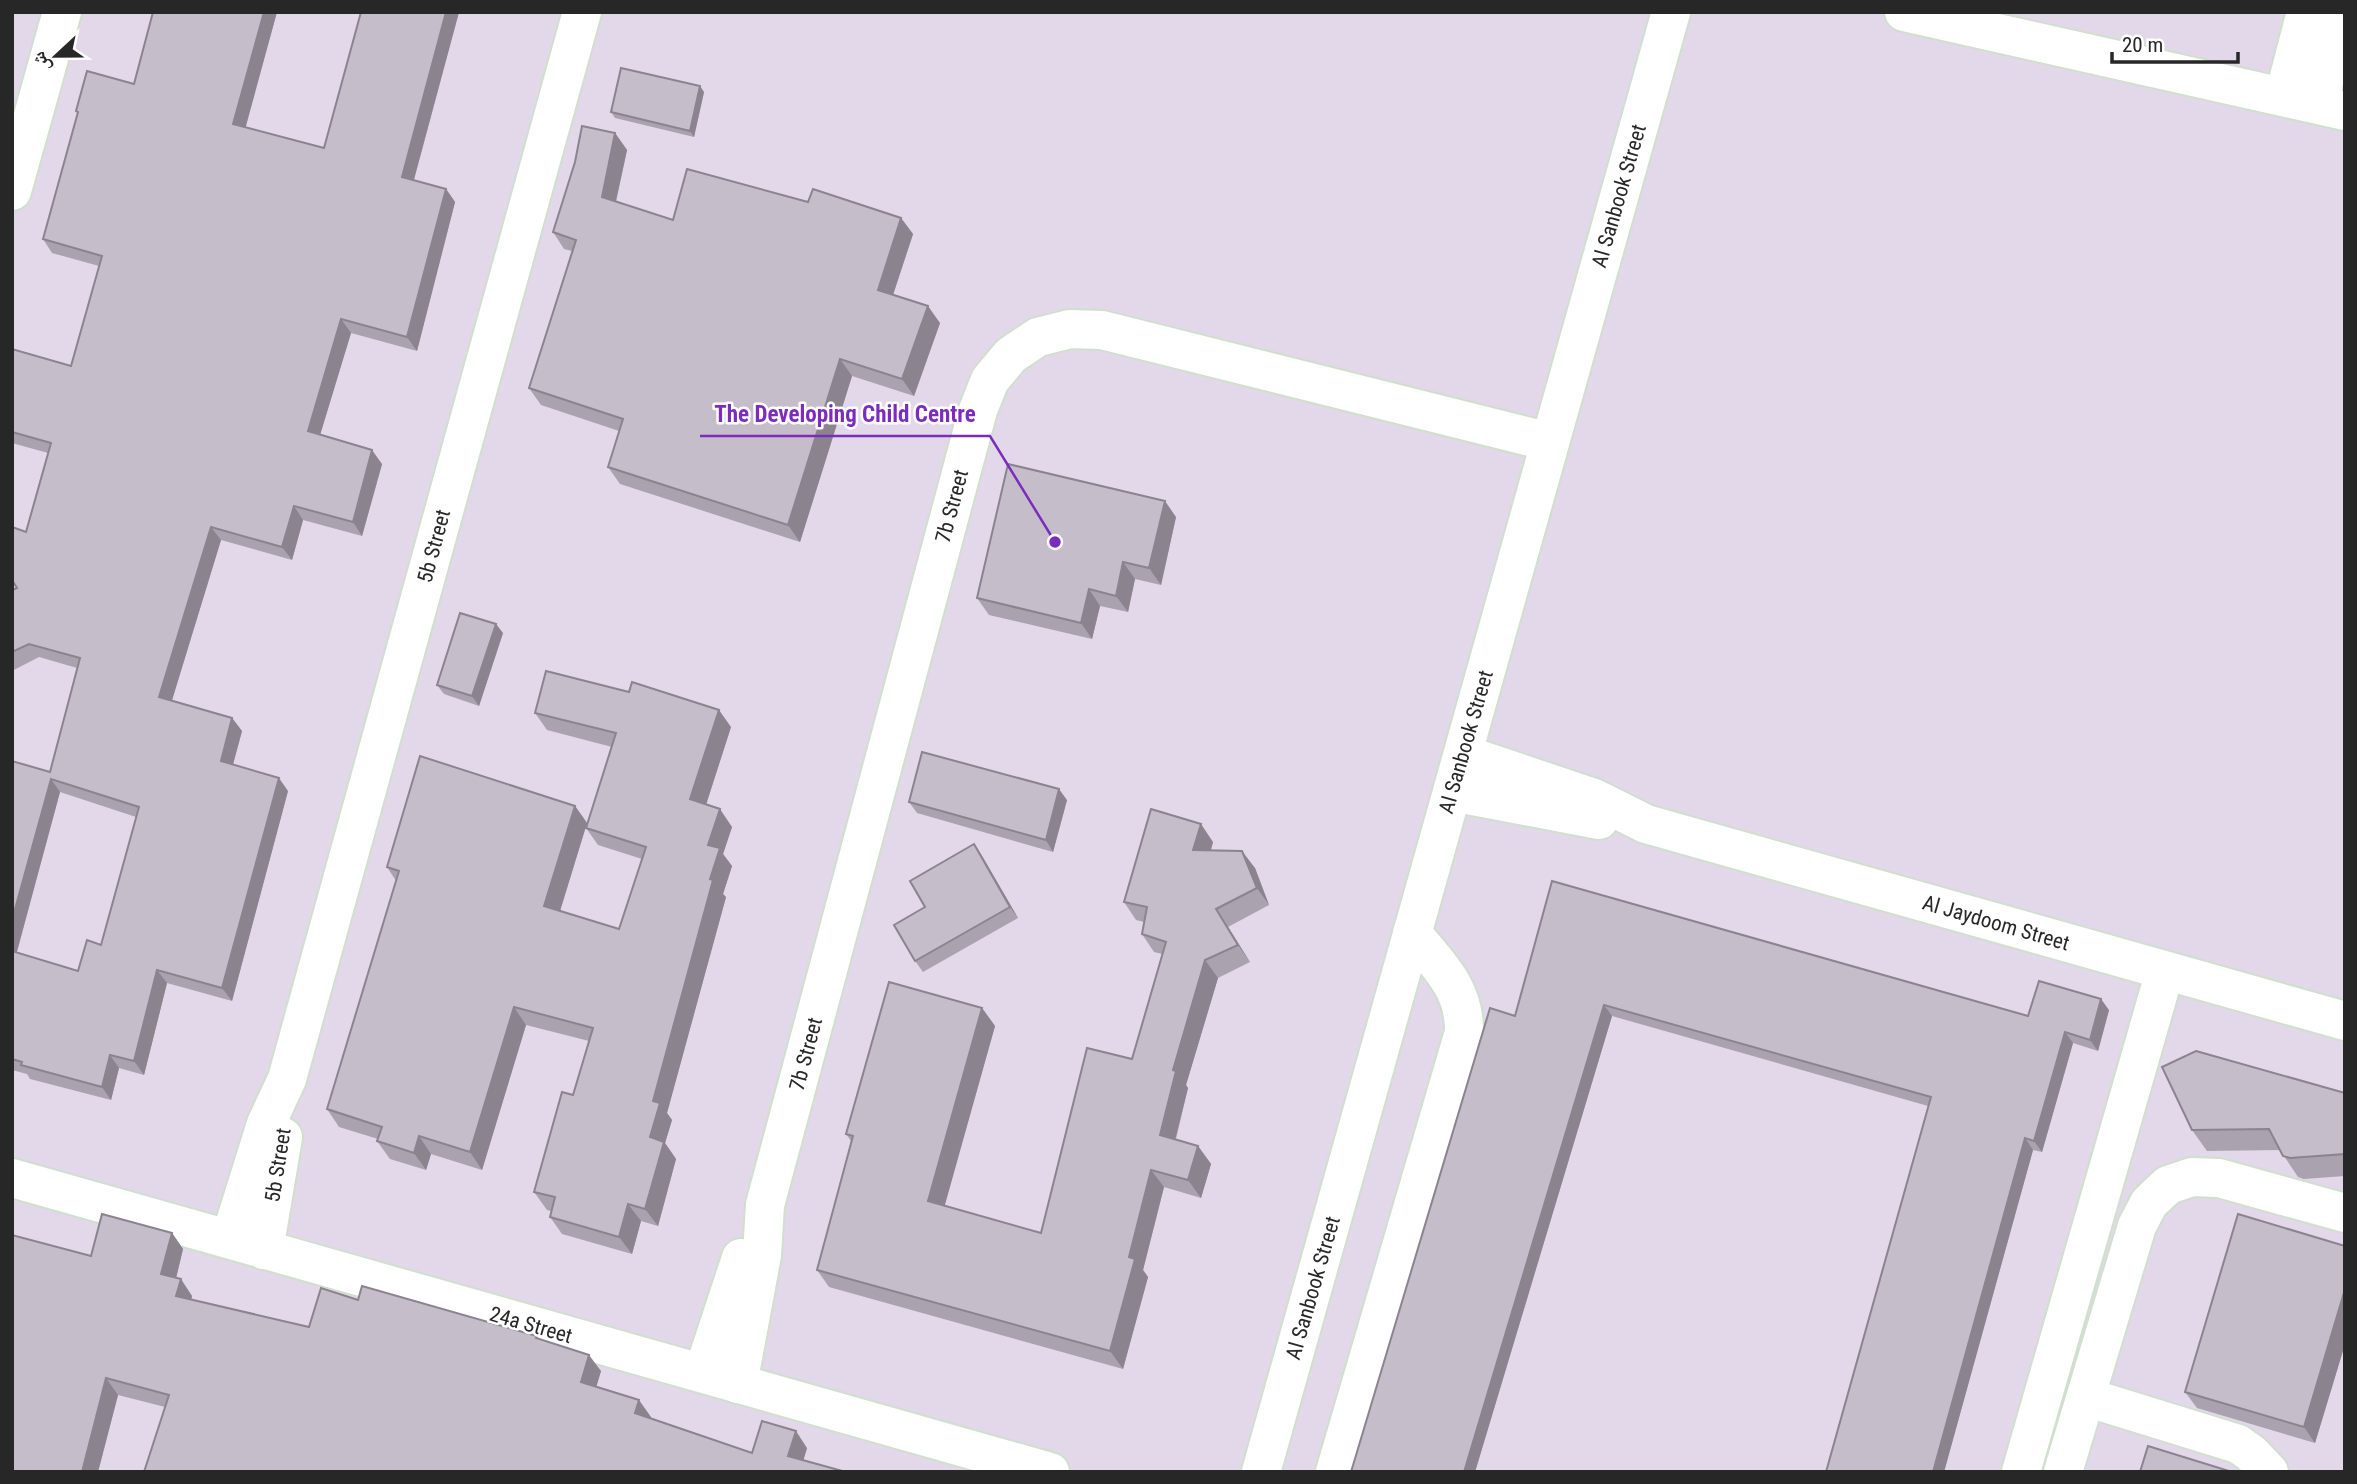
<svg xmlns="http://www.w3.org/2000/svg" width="2357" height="1484" viewBox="0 0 2357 1484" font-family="'Roboto Condensed','Noto Naskh Arabic',sans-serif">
<rect width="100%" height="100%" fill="#e2d8e9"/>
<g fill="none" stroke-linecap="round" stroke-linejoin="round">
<g stroke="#d0dfce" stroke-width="42">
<g id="minor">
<polyline points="1904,12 2345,111"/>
<polyline points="2284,96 2306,12"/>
<polyline points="2321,105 2333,12"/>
<polyline points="12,191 62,12"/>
<polyline points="1463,754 1594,798 1646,824 2345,1021"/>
<polyline points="1452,792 1599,820"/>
<polyline points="12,1178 1050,1472"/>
<polyline points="230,1239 266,1124 287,1079 582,12"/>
<polyline points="264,1250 283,1137"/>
<polyline points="703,1373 741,1258"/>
<polyline points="738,1384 762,1255 765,1205 978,410 990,380 1011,355 1038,337 1070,329 1102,330 1550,442"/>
<polyline points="2086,1397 2238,1444 2251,1453 2269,1472"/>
<polyline points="1261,1472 1671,12"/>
<path d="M1335 1472 1464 1032C1465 988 1438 965 1412 933"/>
<polyline points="2021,1472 2165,971"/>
<polyline points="2063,1472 2137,1226 2149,1203 2168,1185 2192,1177 2219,1178 2345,1213"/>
</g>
</g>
<use href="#minor" stroke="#fff" stroke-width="38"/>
</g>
<g fill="#aaa3af" fill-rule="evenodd">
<path d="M153 12H277L245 127 324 148 361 12H459L414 180 446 189 455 202 417 351 351 333 320 435 382 464 362 536 303 520 292 560 221 540 172 700 232 718 242 731 233 765 288 791 232 1001 167 983 144 1075 119 1068 111 1100 30 1079 27 1074 12 1070V761L50 772 77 668 39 657 12 671V590L17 588 26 532 48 453 12 443V349L71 366 99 266 52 253 43 239 78 114 76 111 134 84ZM60 792 136 817 101 945 78 971 17 952Z"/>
<polygon points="704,92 694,137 615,118 611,112"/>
<polygon points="615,133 627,150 616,202 673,220 808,202 901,218 913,234 893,295 940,323 914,396 852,376 800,542 620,484 608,467 619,431 541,405 529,388 572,251 564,249 553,232"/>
<polygon points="1176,517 1161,585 1135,579 1128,612 1100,606 1092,639 989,615 977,598"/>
<polygon points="503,633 479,706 444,694 437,685"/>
<polygon points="535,713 731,727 706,805 732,827 723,854 732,866 723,894 726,897 667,1113 672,1120 665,1143 676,1159 658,1226 641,1221 632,1254 562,1234 550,1217 551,1211 547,1210 534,1192 573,1095 589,1041 526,1025 482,1170 431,1154 426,1170 390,1159 377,1141 378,1139 339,1127 327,1109 396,881 387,867 575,806 587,823 560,911 619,929 642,859 598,845 586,828 612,747 547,730"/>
<polygon points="1067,800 1053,852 917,813 909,802"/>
<polygon points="1213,842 1211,851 1255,868 1269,905 1228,927 1250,962 1218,978 1186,1085 1188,1088 1176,1139 1198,1146 1211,1164 1201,1198 1164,1187 1143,1270 1148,1277 1123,1369 829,1287 817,1270 851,1141 846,1134 982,1008 995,1026 944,1206 1041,1233 1132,1059 1162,954 1154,952 1142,934 1144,922 1136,920 1124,902"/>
<polygon points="974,844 982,856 1018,918 923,972 915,961 925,907"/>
<polygon points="1552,881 2028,1016 2109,1010 2098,1051 2073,1043 2042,1152 2033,1150 1944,1472 1826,1472 1928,1106 1612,1016 1475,1472 1351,1472 1515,1016"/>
<polygon points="2345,1093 2345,1176 2304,1179 2298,1177 2280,1150 2207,1151 2192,1130"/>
<polygon points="172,1233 183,1249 176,1278 192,1296 191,1300 309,1327 358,1300 537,1336 539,1339 601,1371 596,1387 651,1417 650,1418 752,1453 807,1448 803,1460 165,1407 118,1395 98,1472 12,1472 91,1256"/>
<polygon points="2345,1246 2345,1344 2315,1443 2197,1408 2185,1392"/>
</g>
<g fill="#8b848e">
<polygon points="264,12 277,12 243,137 233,124"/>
<polygon points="446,12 459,12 411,190 402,177"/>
<polygon points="700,86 704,92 694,137 690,131"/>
<polygon points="615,133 627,150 613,214 602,197"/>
<polygon points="446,189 455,202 417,351 407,337"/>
<polygon points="901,218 913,234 889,307 878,290"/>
<polygon points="928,306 940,323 914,396 902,379"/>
<polygon points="341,319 351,333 317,445 308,431"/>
<polygon points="840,359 852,376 800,542 788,525"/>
<polygon points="372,450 382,464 362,536 353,522"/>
<polygon points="1165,501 1176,517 1161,585 1149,568"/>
<polygon points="294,506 303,520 292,560 282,547"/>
<polygon points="211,527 221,540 169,710 159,697"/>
<polygon points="1123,562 1135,579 1128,612 1116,596"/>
<polygon points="1089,589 1100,606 1092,639 1081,623"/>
<polygon points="496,624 503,633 479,706 472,696"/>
<polygon points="719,710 731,727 702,817 690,799"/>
<polygon points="232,718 242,731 230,775 221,761"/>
<polygon points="279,778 288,791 232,1001 222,988"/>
<polygon points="51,779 60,792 14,962 12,959 12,920"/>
<polygon points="1059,789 1067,800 1053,852 1046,840"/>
<polygon points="575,806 587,823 556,924 544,906"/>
<polygon points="720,809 732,827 723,854 732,866 723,894 726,897 667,1113 672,1120 665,1143 676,1159 658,1226 645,1209 653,1101 710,879 708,845"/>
<polygon points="1201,824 1213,842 1205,868 1193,850"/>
<polygon points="974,844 982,856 1018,918 1010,907"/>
<polygon points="1242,851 1255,868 1269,905 1257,888"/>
<polygon points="1216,909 1228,927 1250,962 1238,945"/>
<polygon points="1205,960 1218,978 1186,1085 1188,1088 1172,1152 1160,1135 1173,1070"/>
<polygon points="157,970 167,983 144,1075 134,1061"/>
<polygon points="2101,999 2109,1010 2098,1051 2090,1040"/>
<polygon points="1604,1005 1612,1016 1475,1472 1464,1472"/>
<polygon points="514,1007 526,1025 482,1170 470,1152"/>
<polygon points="982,1008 995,1026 941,1219 928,1201"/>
<polygon points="2065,1032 2073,1043 2042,1152 2034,1141"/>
<polygon points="110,1055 119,1068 111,1100 102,1087"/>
<polygon points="419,1136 431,1154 426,1170 414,1153"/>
<polygon points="2025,1138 2033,1150 1944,1472 1933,1472"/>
<polygon points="1198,1146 1211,1164 1201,1198 1188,1180"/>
<polygon points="1151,1170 1164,1187 1143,1270 1148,1277 1123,1369 1110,1351 1129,1257"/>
<polygon points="628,1204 641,1221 632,1254 619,1237"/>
<polygon points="172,1233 183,1249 173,1291 161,1274"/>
<polygon points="181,1279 192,1296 188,1313 176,1296"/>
<polygon points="2345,1289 2345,1344 2315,1443 2304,1427"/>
<polygon points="589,1355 601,1371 593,1398 581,1382"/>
<polygon points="106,1378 118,1395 98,1472 82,1472"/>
<polygon points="639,1400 651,1417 647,1430 635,1413"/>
<polygon points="796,1431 807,1448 800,1472 788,1456"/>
</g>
<g fill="#c6bdcb" stroke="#8b848e" stroke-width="2">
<polygon points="153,12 264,12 233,124 324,148 361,12 446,12 402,177 446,189 407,337 341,319 308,431 372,450 353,522 294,506 282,547 211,527 159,697 232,718 221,761 279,778 222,988 157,970 134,1061 110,1055 102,1087 21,1065 22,1062 12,1059 12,951 78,971 87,940 101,945 139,807 51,779 12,920 12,761 50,772 80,658 29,644 12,652 12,590 17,588 12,580 12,527 26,532 51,443 12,432 12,349 71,366 102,256 43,239 78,112 76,111 87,71 134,84"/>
<polygon points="621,68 700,86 690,131 611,112"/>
<polygon points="582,126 615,133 602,197 673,220 687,169 808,202 813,189 901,218 878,290 928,306 902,379 840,359 788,525 608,467 623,419 529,388 576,240 553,232 575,162"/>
<polygon points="1008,464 1165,501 1149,568 1123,562 1116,596 1089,589 1081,623 977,598"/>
<polygon points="460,613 496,624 472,696 437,685"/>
<polygon points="546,671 629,692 632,682 719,710 690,799 720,809 708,845 720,848 710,879 713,880 653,1101 660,1103 650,1137 664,1142 645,1209 628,1204 619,1237 550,1217 555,1197 534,1192 562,1092 573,1095 593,1028 514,1007 470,1152 419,1136 414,1153 377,1141 382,1127 327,1109 399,871 387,867 420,756 575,806 544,906 619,929 646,847 586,828 616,733 535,713"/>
<polygon points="922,752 1059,789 1046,840 909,802"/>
<polygon points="1151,809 1201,824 1193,850 1242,851 1257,888 1216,909 1238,945 1205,960 1173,1070 1176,1071 1160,1135 1198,1146 1188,1180 1151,1170 1129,1257 1135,1259 1110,1351 817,1270 853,1136 846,1134 889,982 982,1008 928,1201 1041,1233 1087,1048 1132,1059 1166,942 1142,934 1147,907 1124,902"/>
<polygon points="974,844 1010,907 915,961 894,925 925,907 910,881"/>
<polygon points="1552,881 2028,1016 2039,981 2101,999 2090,1040 2065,1032 2034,1141 2025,1138 1933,1472 1826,1472 1931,1097 1604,1005 1464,1472 1351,1472 1490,1008 1515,1016"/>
<polygon points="2196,1051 2345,1093 2345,1154 2290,1158 2283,1156 2269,1129 2192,1130 2162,1067"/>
<polygon points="102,1214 172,1233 161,1274 181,1279 176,1296 309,1327 321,1288 358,1300 362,1286 537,1336 536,1338 589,1355 581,1382 639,1400 635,1413 752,1453 762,1421 796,1431 788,1456 846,1472 144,1472 169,1395 106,1378 82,1472 12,1472 12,1235 91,1256"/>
<polygon points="2238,1214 2345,1246 2345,1289 2304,1427 2185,1392"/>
<polygon points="2148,1446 2229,1471 2229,1472 2140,1472"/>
</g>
<g text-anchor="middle" stroke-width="5" stroke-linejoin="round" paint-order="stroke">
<g font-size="21" fill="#272727" stroke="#fff">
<text transform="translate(1619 196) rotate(-74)" y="7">Al Sanbook Street</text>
<text transform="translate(952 506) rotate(-75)" y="7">7b Street</text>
<text transform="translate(434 546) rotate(-75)" y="7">5b Street</text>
<text transform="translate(1466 742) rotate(-74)" y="7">Al Sanbook Street</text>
<text transform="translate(1996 923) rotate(16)" y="7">Al Jaydoom Street</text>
<text transform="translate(806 1054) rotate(-75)" y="7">7b Street</text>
<text transform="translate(278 1165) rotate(-81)" y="7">5b Street</text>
<text transform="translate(1313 1288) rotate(-74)" y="7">Al Sanbook Street</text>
<text transform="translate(531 1325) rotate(16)" y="7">24a Street</text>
</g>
</g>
<path fill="none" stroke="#7b2cbf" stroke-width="2.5" d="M1055 542L990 436H700"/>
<circle fill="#7b2cbf" stroke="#fff" stroke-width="2.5" cx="1055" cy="542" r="7"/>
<g font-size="23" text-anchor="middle" font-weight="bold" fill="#7b2cbf" stroke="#fff" stroke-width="5" stroke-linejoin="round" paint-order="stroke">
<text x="845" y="422">The Developing Child Centre</text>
</g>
<rect width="2357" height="1484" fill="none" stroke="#272727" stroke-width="28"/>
<g transform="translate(56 56) rotate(248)" stroke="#ffffff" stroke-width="5" paint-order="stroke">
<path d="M0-5L12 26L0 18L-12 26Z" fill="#272727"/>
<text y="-10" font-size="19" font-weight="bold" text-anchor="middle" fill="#272727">ش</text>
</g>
<path d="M2112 52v10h126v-10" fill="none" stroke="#272727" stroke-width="3.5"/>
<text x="2122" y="52" font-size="21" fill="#272727" stroke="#ffffff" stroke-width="5" paint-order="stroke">20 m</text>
</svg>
